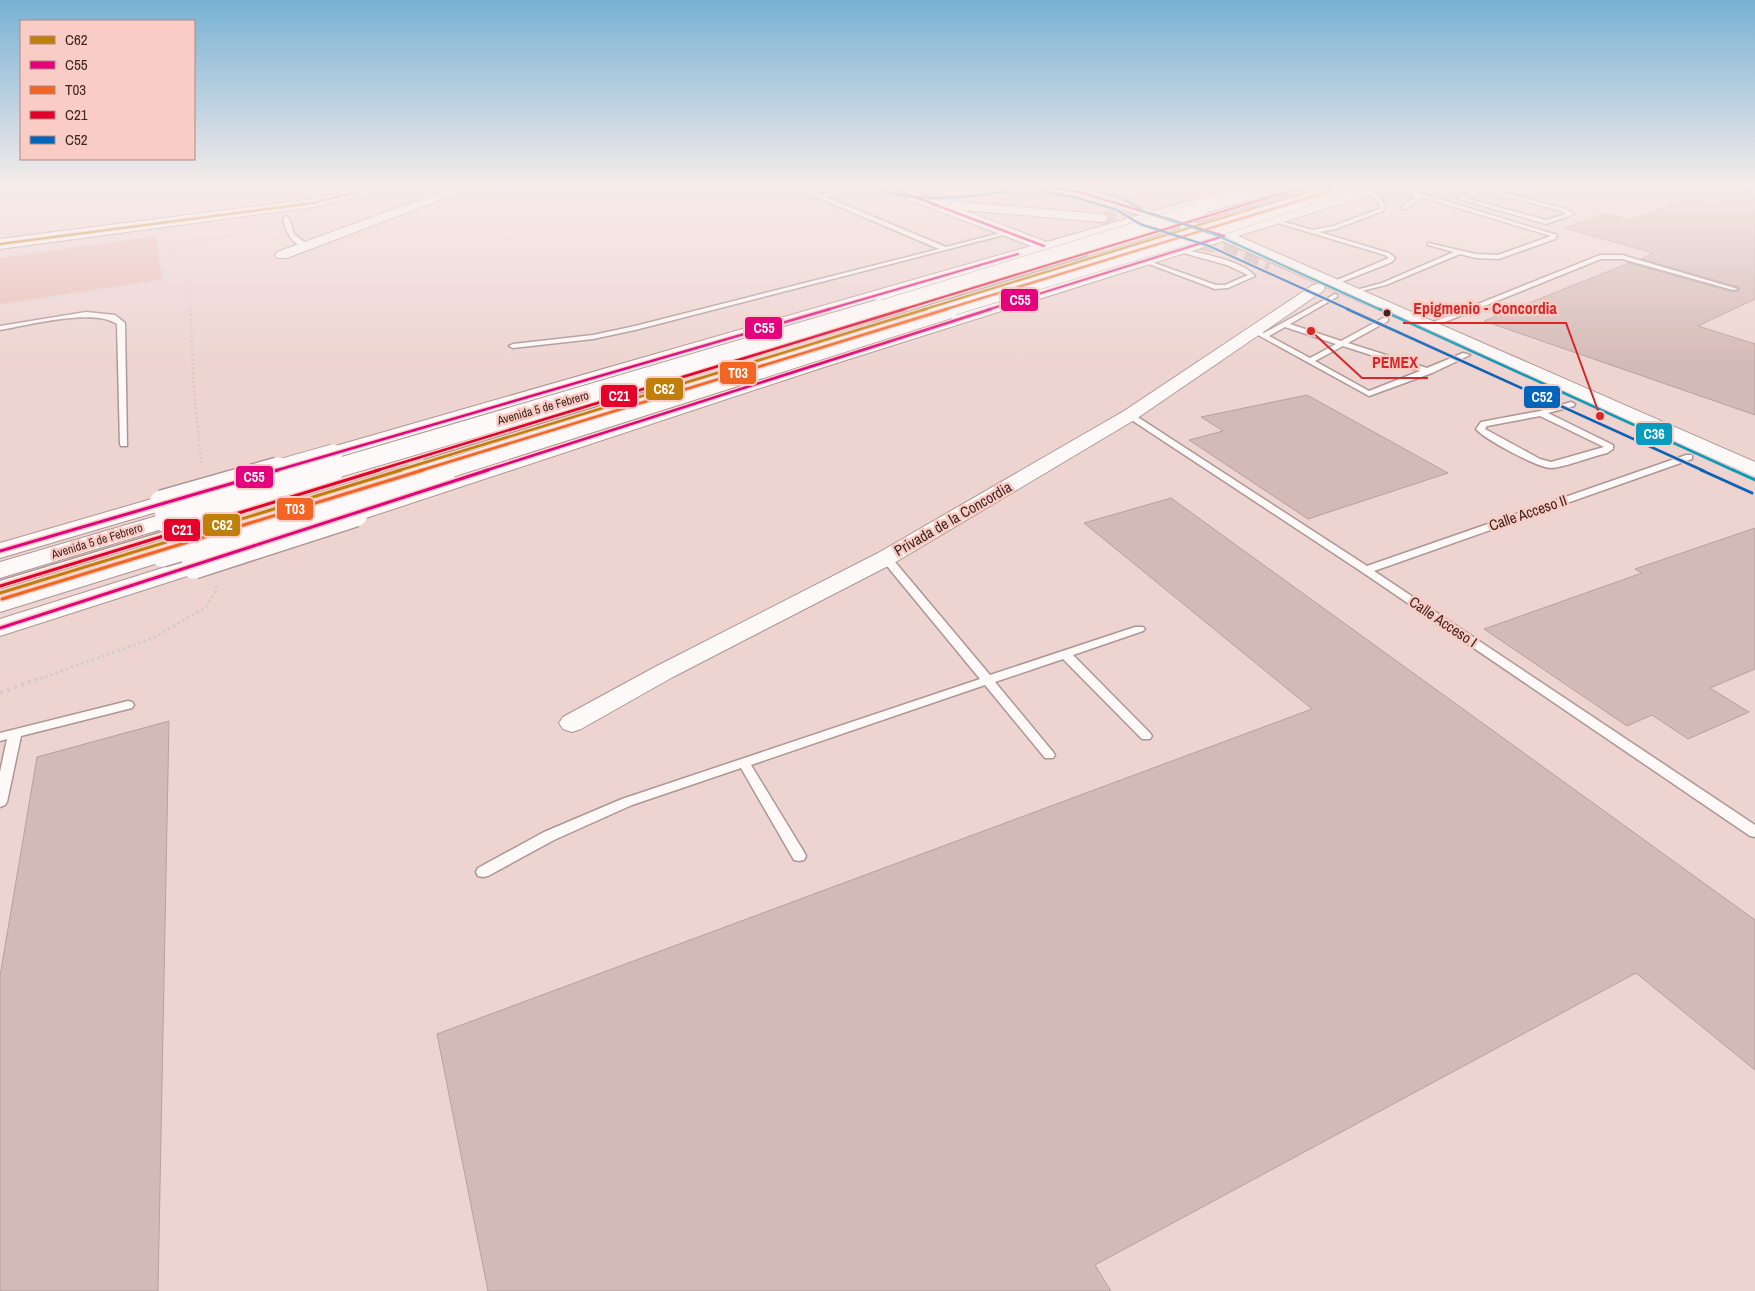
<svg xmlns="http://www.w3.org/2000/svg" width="1755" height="1291" viewBox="0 0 1755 1291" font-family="'Archivo Narrow',sans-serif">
<rect width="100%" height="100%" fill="#edd4d1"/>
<polygon fill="#e8beb8" points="156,236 162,279 0,304 0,258"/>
<g fill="#d4bab6" stroke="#b8a09d">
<polygon points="1713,185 1742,185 1755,188 1755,299 1698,326 1755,344 1755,415 1484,321 1629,263 1732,292 1738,291 1739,287 1641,259 1653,253 1564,228 1607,214 1630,220 1688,199 1717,206"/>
<polygon points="1307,395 1448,473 1308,519 1189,440 1223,431 1201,417"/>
<polygon points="1171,498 1755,920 1755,1070 1636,973 1095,1265 1111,1291 488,1291 437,1034 1312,709 1084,523"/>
<polygon points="1755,528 1755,669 1710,688 1749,712 1688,739 1652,715 1627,726 1484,629 1642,573 1635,569"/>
<polygon points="169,721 158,1291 0,1291 0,976 37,757"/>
</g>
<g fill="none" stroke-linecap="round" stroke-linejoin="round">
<g stroke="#cbb1ae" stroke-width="15" stroke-dasharray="15 8" stroke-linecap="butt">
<polyline points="1101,218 1147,223 1195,222 1244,217"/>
<polyline points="1178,239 1225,247 1270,263"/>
</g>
<g stroke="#ad9693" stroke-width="3">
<g id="lane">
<polygon points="439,185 445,185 454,191 449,192"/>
<polygon points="788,185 795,185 821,195 848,189 850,187 849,185 854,185 857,187 852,191 826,197 946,247 1008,231 1011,233 635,330 593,339 513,348 509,346 513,344 593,335 635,326 939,249"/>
<polygon points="938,185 960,185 989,188 986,190"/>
<polygon points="1305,185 1313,185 1278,196 1275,194"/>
<polygon points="1383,185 1390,185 1423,194 1557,235 1555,239 1499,259 1476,258 1460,254 1386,285 1349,294 1349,292 1382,283 1454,252 1428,245 1428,243 1476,254 1498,255 1551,236 1421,197 1406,209 1402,209 1402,207 1416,196"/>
<polygon points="1434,185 1439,185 1434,189 1449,194 1449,196 1428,190 1428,188"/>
<path d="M1492 185H1499L1489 189 1566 209 1574 214 1546 224 1456 198ZM1484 191 1562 211 1566 214 1546 220 1465 198Z"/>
<polygon points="1549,185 1557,185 1576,190 1573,192"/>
<polygon points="1634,185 1657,185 1654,187"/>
<polygon points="1371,188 1386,205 1383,211 1336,229 1319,232 1389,253 1395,258 1392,262 1334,285 1330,285 1330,283 1389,258 1385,255 1271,221 1274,219 1312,230 1333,226 1379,209 1380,205 1368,190"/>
<polygon points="1287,196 1292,197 1080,263 1075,262"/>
<path d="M286 216 289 218 294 234 308 245V247C293 248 285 231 283 218Z"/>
<path d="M1178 248C1200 254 1240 259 1255 276L1228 288 1215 289 1141 261 1146 260 1216 285H1225L1248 275 1227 265 1176 251 1175 250Z"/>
<polygon points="1082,254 1087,255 875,321 868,319"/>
<polygon points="1600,255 1622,255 1738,289 1733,290 1622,259 1601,259 1430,328 1423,326"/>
<path d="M1335 294 1337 295V297L1290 324 1341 341 1385 317H1388V321L1348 343 1427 368 1463 353 1470 355 1432 373 1369 396 1249 330 1253 328 1264 333ZM1285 327 1336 344 1310 358 1269 336ZM1343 346 1420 371 1369 391 1315 361Z"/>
<path d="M86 312 115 315 125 323 127 446H121L120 444 117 324C93 308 29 325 0 330V326Z"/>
<polygon points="660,388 667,390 431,464 425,464 424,462 425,460"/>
<polygon points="605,397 612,399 324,487 318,487 316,485 318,483"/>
<path d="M1571 402 1575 404 1574 406 1548 413 1613 445V449L1607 453C1594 456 1562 468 1551 468 1538 468 1484 439 1476 429L1481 422 1540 411ZM1540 416 1604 447 1551 462 1540 459 1485 429 1487 426Z"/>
<polygon points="1130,412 1367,566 1686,455 1692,455 1692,459 1374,571 1755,825 1755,837 1750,836 1362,572 1127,417 1126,415"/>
<polygon points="408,466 411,467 411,471 309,502 306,503 301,500 303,498"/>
<polygon points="166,531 169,532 171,534 169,536 0,587 0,581"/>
<polygon points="165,540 170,543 169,545 0,596 0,590"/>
<polygon points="886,555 890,556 990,675 1135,627 1143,627 1145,629 1143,631 1073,655 1150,733 1152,736 1150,739 1142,739 1063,659 995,682 1053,752 1055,755 1053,758 1045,758 985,685 751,765 804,852 806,856 804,860 799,861 794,860 741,768 632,805 554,840 488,876 483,877 478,876 476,872 478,868 544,832 622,799 980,679 882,560 881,558 882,556"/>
<polygon points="128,701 132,702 134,705 132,708 21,736 7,802 5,805 0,807 0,772 7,739 0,741 0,733"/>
</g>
</g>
<g stroke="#ad9693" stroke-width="2">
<g id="street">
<polygon points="460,185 476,185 474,187 287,258 277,258 275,255 277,252"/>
<polygon points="1318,284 1323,285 1325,288 1323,291 1136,419 894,563 673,677 581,729 572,732 563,729 559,723 563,717 655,667 878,553 1124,411 1313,285"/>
</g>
</g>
<g stroke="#ad9693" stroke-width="2">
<g id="secondary">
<polygon points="371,185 390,185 388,188 373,193 313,207 0,249 0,239 313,199"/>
<polygon points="877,185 894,185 925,196 962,202 1101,214 1106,215 1108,218 1106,221 1101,222 963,210 1047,242 1140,215 1077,196 1037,188 1036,185 1061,185 1079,188 1155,211 1245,185 1264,185 1263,188 1170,215 1224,231 1374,185 1393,185 1392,188 1238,236 1755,462 1755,477 1223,241 824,367 363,519 355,521 347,519 343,514 347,509 810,359 1208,236 1155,220 341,459 333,460 325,459 322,454 325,449 1031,246 878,188"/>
<polygon points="987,185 1017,185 1010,189 946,199 939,195 946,191"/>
<polygon points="162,496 170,498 174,503 170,508 0,558 0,543"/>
<polygon points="194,558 203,561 207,566 203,571 0,636 0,619"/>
</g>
</g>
<g stroke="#ad9693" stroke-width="2">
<g id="highway">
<polygon points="1273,185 1293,185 1291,188 1205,213 1195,213 1193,210 1195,207"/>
<polygon points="167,513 175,515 179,520 175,525 0,578 0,562"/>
<polygon points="162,547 171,549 174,554 171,559 0,612 0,596"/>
</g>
</g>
<g stroke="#d4ccca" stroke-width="2" stroke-dasharray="1 2" stroke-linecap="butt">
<polyline points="161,259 176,256 172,244 269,231 272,240"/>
<polyline points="161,272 186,278 189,287 190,310"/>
<polyline points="0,305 164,280 159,241"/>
</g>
<polyline stroke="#d4ccca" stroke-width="2.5" stroke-dasharray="2 2.5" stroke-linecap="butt" points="190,309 195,404 202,466"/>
<polyline stroke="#d4ccca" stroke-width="3" stroke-dasharray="2.5 3" stroke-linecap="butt" points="40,679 153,638 206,607 217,589 216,586"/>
<polyline stroke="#d4ccca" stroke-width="4" stroke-dasharray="3 4.5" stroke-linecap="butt" points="0,693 43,677"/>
<use href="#lane" fill="#fcf9f8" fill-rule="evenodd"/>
<use href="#street" fill="#fcf9f8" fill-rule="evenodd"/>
<use href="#secondary" fill="#fcf9f8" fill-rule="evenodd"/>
<use href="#highway" fill="#fcf9f8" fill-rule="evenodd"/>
<g stroke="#ad9693" stroke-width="12" stroke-linecap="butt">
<polyline id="lane-bridge" points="166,534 259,505"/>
</g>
<g stroke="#ad9693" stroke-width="21" stroke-linecap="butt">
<polyline id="secondary-bridge-far1" points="273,471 333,454"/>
</g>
<g stroke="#ad9693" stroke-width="28" stroke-linecap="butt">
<g id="secondary-bridge">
<polyline points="162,503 278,470"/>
<polyline points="194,566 355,514"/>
</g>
</g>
<g stroke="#ad9693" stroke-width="16" stroke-linecap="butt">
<g id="highway-bridge-far2">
<polyline points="875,310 1200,210"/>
<polyline points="945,310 1234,223 1346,185"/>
</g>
</g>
<g stroke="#ad9693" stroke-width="21" stroke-linecap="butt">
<g id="highway-bridge-far1">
<polyline points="327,471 879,309"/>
<polyline points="440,471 949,309"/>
</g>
</g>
<g stroke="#ad9693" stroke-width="28" stroke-linecap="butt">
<g id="highway-bridge">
<polyline points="167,520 331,470"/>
<polyline points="162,554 350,500 444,470"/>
</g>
</g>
<use href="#lane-bridge" stroke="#fcf9f8" stroke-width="10"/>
<use href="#secondary-bridge-far1" stroke="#fcf9f8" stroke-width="19"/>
<use href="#secondary-bridge" stroke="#fcf9f8" stroke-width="25"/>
<use href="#highway-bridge-far2" stroke="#fcf9f8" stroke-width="15"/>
<use href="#highway-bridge-far1" stroke="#fcf9f8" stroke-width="19"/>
<use href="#highway-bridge" stroke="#fcf9f8" stroke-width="25"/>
<g stroke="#f9ccc5" stroke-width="4">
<g id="bus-1-far2">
<polyline points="0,244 313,203 383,185"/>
<polyline points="922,310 1329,185"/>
</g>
</g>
<g stroke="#f9ccc5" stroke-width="5">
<polyline id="bus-1-far1" points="397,471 926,309"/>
</g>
<g stroke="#f9ccc5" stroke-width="6">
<polyline id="bus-1" points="0,593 401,470"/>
</g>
<g stroke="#f9ccc5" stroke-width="4">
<g id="bus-2-far2">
<polyline points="883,185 1044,246"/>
<polyline points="1042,185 1079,192 1224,236"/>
<polyline points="826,310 1018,254"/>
<polyline points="987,310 1224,236"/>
</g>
</g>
<g stroke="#f9ccc5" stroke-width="5">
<g id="bus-2-far1">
<polyline points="274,471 830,309"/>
<polyline points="484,471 991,309"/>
</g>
</g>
<g stroke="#f9ccc5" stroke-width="6">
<g id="bus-2">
<polyline points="0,551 278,470"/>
<polyline points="0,628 488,470"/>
</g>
</g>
<g stroke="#f9ccc5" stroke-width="4">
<polyline id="bus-3-far2" points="943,310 1331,191"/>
</g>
<g stroke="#f9ccc5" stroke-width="5">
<polyline id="bus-3-far1" points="419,471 947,309"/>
</g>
<g stroke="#f9ccc5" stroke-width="6">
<polyline id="bus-3" points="2,599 423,470"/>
</g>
<g stroke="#f9ccc5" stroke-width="4">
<polyline id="bus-4-far2" points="901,310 1309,185"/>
</g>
<g stroke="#f9ccc5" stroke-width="5">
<polyline id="bus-4-far1" points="375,471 905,309"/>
</g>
<g stroke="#f9ccc5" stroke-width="6">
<polyline id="bus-4" points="0,586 379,470"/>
</g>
<g stroke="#f9ccc5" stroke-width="4">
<g id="bus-5-far2">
<path d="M881 191C925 203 966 197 1011 191"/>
<polyline points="1041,191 1078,198 1117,210 1140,224 1209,246 1350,310"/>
</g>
</g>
<g stroke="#f9ccc5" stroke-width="5">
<polyline id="bus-5-far1" points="1347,309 1704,471"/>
</g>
<g stroke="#f9ccc5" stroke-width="6">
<polyline id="bus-5" points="1701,470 1752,493"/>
</g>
<g stroke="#f9ccc5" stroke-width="4">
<g id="bus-6-far2">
<polyline points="903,185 931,188 969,185"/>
<polyline points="1074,185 1122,198 1145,212 1214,234 1381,310"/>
</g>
</g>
<g stroke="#f9ccc5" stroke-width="5">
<polyline id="bus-6-far1" points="1379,309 1735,471"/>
</g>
<g stroke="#f9ccc5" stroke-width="6">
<polyline id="bus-6" points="1733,470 1755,480"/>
</g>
<use href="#bus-1-far2" stroke="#c07f0a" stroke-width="2"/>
<use href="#bus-1-far1" stroke="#c07f0a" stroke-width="2.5"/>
<use href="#bus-1" stroke="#c07f0a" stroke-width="3"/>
<use href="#bus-2-far2" stroke="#e5007d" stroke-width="2"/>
<use href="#bus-2-far1" stroke="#e5007d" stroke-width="2.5"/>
<use href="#bus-2" stroke="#e5007d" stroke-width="3"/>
<use href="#bus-3-far2" stroke="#f26522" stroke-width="2"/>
<use href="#bus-3-far1" stroke="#f26522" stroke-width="2.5"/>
<use href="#bus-3" stroke="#f26522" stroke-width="3"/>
<use href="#bus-4-far2" stroke="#e4002b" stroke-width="2"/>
<use href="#bus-4-far1" stroke="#e4002b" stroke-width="2.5"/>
<use href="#bus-4" stroke="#e4002b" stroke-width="3"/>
<use href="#bus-5-far2" stroke="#0065bd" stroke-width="2"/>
<use href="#bus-5-far1" stroke="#0065bd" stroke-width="2.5"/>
<use href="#bus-5" stroke="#0065bd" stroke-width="3"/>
<use href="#bus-6-far2" stroke="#069cbd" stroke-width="2"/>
<use href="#bus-6-far1" stroke="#069cbd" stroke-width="2.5"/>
<use href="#bus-6" stroke="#069cbd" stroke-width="3"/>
</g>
<linearGradient id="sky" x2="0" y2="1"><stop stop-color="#78b2d4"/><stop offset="0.51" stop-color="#f7ecea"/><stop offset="1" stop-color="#f7ecea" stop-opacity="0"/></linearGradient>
<rect width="1755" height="365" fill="url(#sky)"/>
<circle fill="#412521" stroke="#f9ccc5" stroke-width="2" cx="1387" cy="313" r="4.5"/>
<g text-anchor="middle" stroke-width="5" stroke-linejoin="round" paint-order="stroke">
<g font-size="12" fill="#412521" stroke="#f9ccc5">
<text transform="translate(543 408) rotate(-16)" y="4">Avenida 5 de Febrero</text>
<text transform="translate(97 541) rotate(-17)" y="4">Avenida 5 de Febrero</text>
</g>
<g font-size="15" fill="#412521" stroke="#f9ccc5">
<text transform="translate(1528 513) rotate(-19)" y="5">Calle Acceso II</text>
<text transform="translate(953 519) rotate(-30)" y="5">Privada de la Concordia</text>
<text transform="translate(1443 622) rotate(34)" y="5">Calle Acceso I</text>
</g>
</g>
<path fill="none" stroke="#d62828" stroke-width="2" d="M1600 416L1566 323H1403M1311 331L1362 378H1428"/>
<g fill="#d62828" stroke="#f9ccc5" stroke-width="2">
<circle cx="1600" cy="416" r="5"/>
<circle cx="1311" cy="331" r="5"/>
</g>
<g font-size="16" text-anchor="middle" font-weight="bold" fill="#d62828" stroke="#f9ccc5" stroke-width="5" stroke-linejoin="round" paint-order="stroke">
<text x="1485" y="314">Epigmenio - Concordia</text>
<text x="1395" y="368">PEMEX</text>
</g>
<g stroke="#f9ccc5" stroke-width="2">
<rect x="1000" y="288" width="39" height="24" rx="5" fill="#e5007d"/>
<rect x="744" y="316" width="39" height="24" rx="5" fill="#e5007d"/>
<rect x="719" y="361" width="38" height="24" rx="5" fill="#f26522"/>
<rect x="645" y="377" width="39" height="24" rx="5" fill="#c07f0a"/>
<rect x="600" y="384" width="38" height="24" rx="5" fill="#e4002b"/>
<rect x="1523" y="385" width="38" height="24" rx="5" fill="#0065bd"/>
<rect x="1635" y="422" width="38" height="24" rx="5" fill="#069cbd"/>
<rect x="235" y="465" width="39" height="24" rx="5" fill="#e5007d"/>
<rect x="276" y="497" width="38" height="24" rx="5" fill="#f26522"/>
<rect x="202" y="513" width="39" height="24" rx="5" fill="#c07f0a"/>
<rect x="163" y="518" width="38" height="24" rx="5" fill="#e4002b"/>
</g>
<g font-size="14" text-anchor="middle" font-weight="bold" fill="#fff">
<text x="1020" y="305">C55</text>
<text x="764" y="333">C55</text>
<text x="738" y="378">T03</text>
<text x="664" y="394">C62</text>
<text x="619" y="401">C21</text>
<text x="1542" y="402">C52</text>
<text x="1654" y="439">C36</text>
<text x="254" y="482">C55</text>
<text x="295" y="514">T03</text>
<text x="222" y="530">C62</text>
<text x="182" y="535">C21</text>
</g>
<rect x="20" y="20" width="175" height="140" fill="#f9ccc5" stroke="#af8983"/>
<rect x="30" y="36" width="25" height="8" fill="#c07f0a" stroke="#af8983"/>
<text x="65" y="45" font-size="15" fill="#412521">C62</text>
<rect x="30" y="61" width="25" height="8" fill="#e5007d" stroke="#af8983"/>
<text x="65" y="70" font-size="15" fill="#412521">C55</text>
<rect x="30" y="86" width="25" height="8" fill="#f26522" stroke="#af8983"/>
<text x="65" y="95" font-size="15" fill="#412521">T03</text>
<rect x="30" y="111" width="25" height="8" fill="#e4002b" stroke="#af8983"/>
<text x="65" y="120" font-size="15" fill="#412521">C21</text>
<rect x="30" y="136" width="25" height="8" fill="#0065bd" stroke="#af8983"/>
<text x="65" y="145" font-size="15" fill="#412521">C52</text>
</svg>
